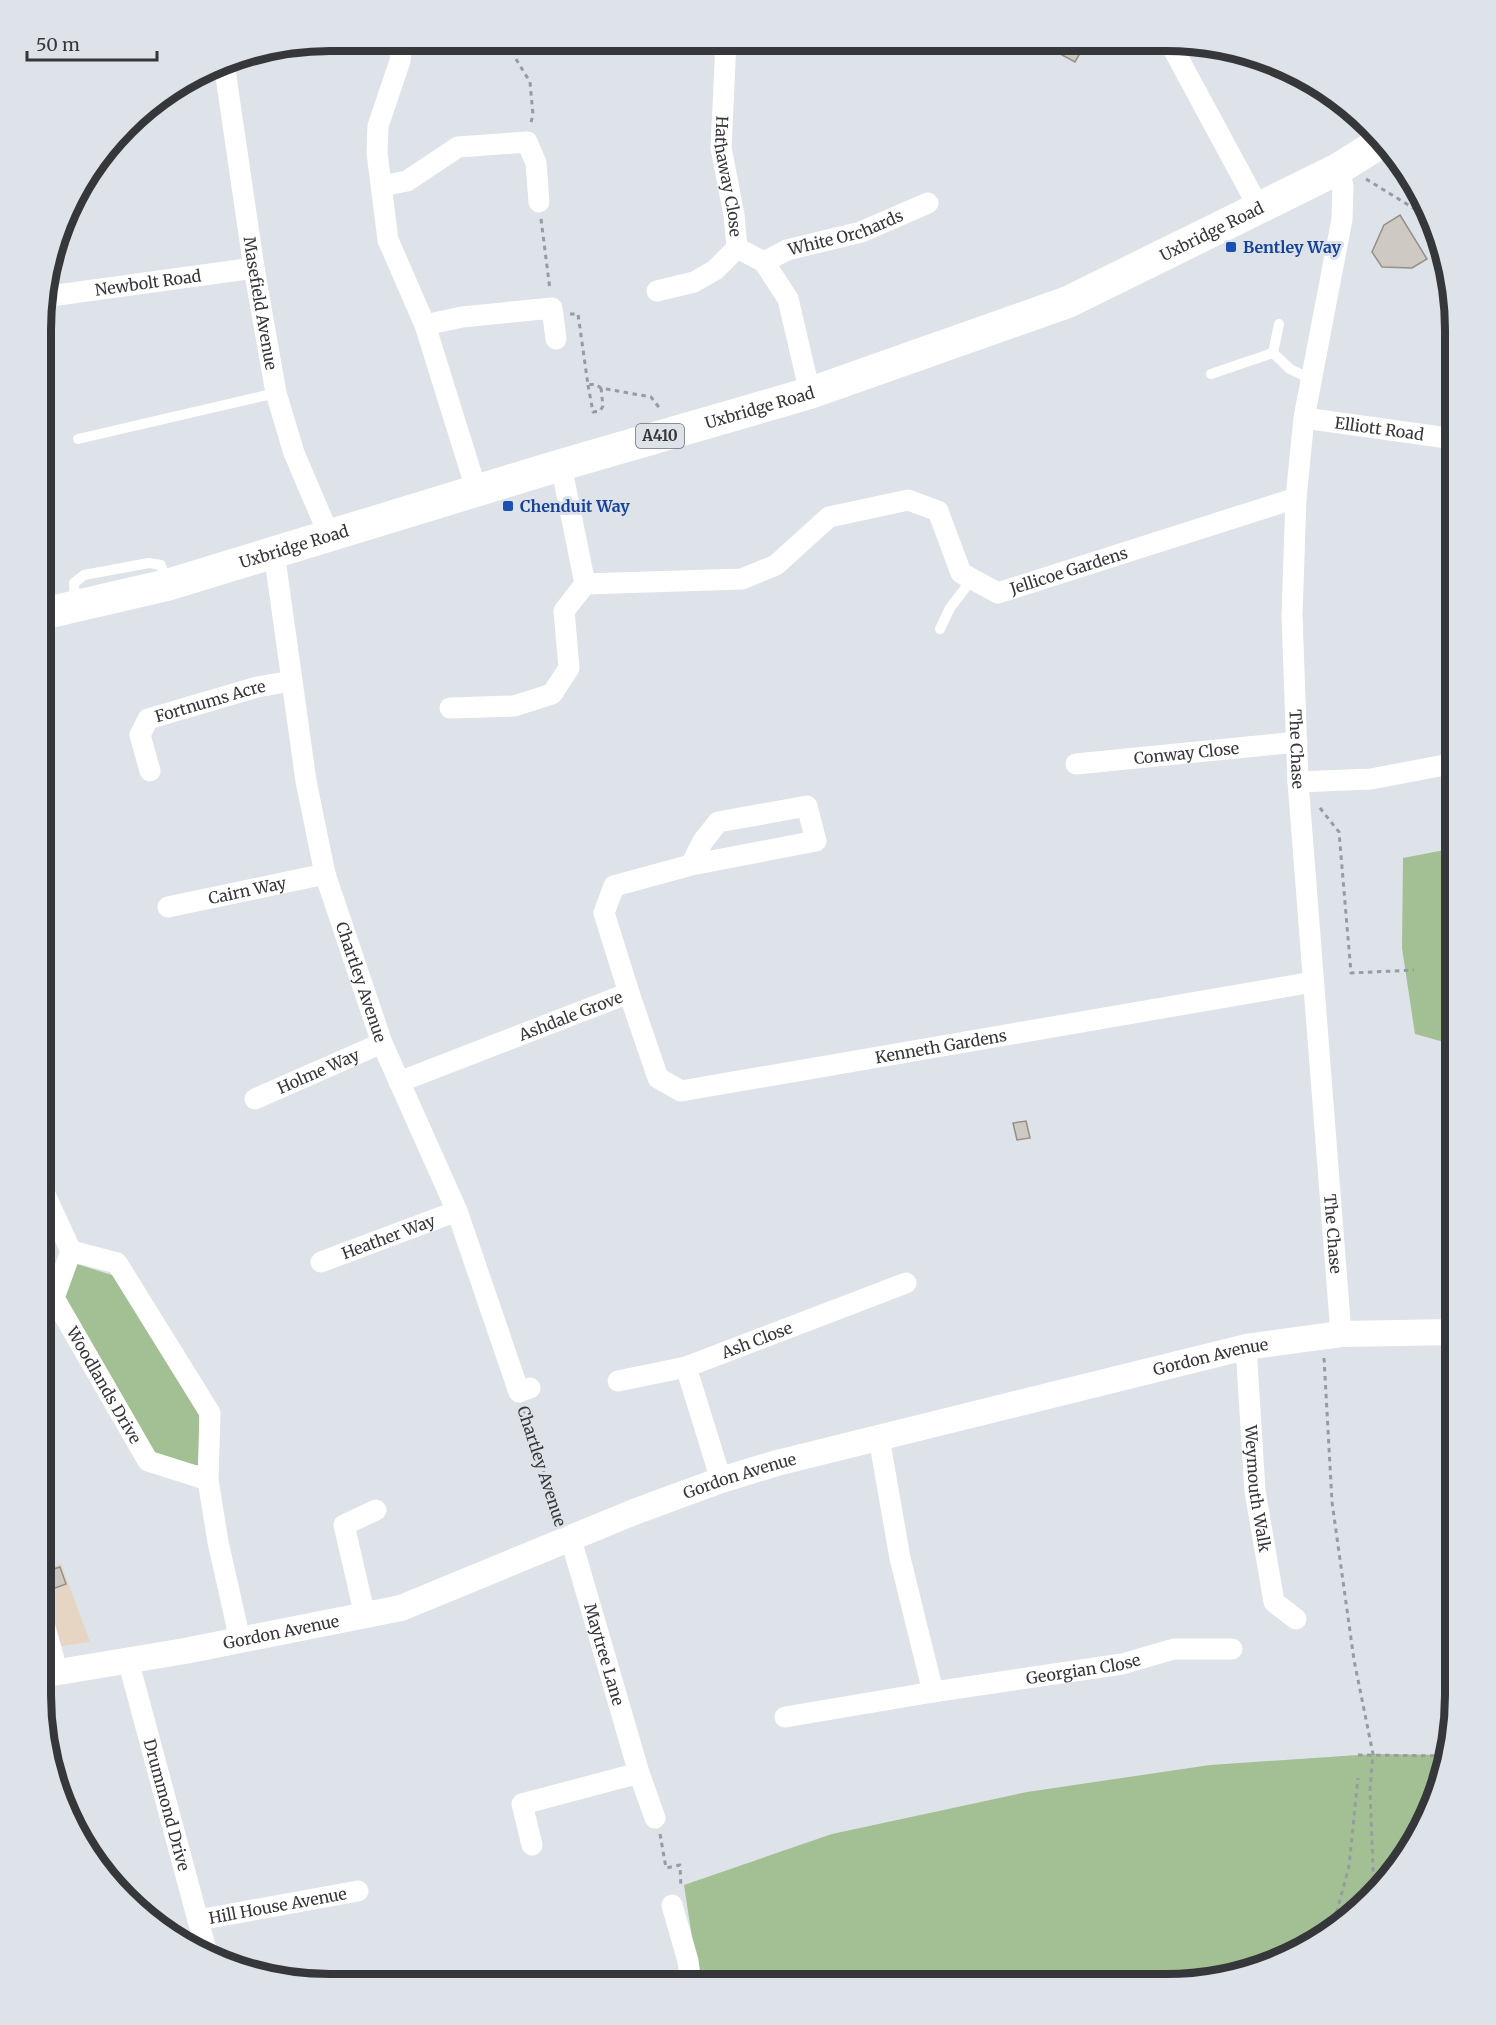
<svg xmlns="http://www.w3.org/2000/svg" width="1496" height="2025" viewBox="0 0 1496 2025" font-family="Merriweather,serif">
<rect width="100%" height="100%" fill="#dee2e9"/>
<polygon fill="#e7d5c4" points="61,1564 90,1642 41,1649 41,1570"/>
<g fill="#a2c094">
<polygon points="1455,848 1455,1045 1415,1034 1402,948 1403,858"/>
<polygon points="77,1264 121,1278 199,1411 200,1466 151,1456 63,1297"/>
<polygon points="1373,1754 1447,1755 1440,1788 1407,1856 1357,1912 1294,1955 1167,1984 699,1983 684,1885 832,1834 1027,1792 1210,1765"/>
</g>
<g fill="#cec9c3" stroke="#94908a" stroke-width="1.5">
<polygon points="1040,43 1086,43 1075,62"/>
<polygon points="1400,215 1427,259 1412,268 1382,267 1372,252 1384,225"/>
<polygon points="1026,1121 1030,1138 1017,1140 1013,1123"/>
<polygon points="60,1567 66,1584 47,1591 41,1589 41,1573"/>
</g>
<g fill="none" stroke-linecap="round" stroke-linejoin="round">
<g stroke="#989ba0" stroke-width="3" stroke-dasharray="4.5 4.5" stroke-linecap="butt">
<polyline points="516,59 530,82 533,115 530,126"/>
<polyline points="1366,179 1423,214 1430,223"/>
<polyline points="541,219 550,290"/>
<polyline points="570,314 578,314 588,385 595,384 601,388 651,397 661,410"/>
<polyline points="588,385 593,412 600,411 603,406 601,388"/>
<polyline points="1320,808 1339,832 1351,973 1414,970"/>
<polyline points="1324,1358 1332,1502 1354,1660 1373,1754 1370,1789 1374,1893"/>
<polyline points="524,1411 560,1522"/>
<polyline points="1358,1755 1447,1756"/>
<polyline points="660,1834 666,1868 680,1865 681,1888"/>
<polyline points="1332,1930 1349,1866 1358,1778"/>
</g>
<g stroke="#fff" stroke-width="10">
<polyline points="1279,324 1273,353 1290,369 1311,379"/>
<polyline points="1211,374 1273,353"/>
<polyline points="78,439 276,393"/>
<polyline points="75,605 74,583 84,575 149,563 161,565 166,583"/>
<polyline points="940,629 950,608 972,579"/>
<polyline points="42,1596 63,1671"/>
</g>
<g stroke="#fff" stroke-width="21">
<polyline points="402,41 400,61 378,126 377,153 388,240 425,325 477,492"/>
<polyline points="507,41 507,44"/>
<path id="s1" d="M726 42 721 148 734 215 737 248 764 262 788 299 810 393"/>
<polyline points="1170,43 1259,208"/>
<path id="s2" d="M224 63 254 268 276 393 294 453 329 535"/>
<path id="s3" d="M1338 169 1343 186 1342 219 1304 418 1296 498 1292 615 1298 782 1341 1334"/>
<polyline points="382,186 407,181 458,147 527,142 536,163 539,202"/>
<path id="s4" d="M764 262 787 250 861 232 928 203"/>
<polyline points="657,291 694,282 715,270 737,248"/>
<path id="s5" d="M43 297 254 268"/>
<polyline points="425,325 462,317 552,308 556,339"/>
<path id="s6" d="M1304 418 1455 439"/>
<path id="s7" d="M561 465 585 584 742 579 776 565 829 517 908 500 938 511 961 573 998 593 1296 498"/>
<path id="s8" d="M274 552 306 781 325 874 382 1043 457 1211 519 1392 530 1388"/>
<polyline points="450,708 514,706 552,694 569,668 564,611 585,584"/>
<path id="s9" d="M1076 764 1297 742"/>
<path id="s10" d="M150 771 140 735 148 719 257 687 292 681"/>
<polyline points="1298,782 1371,779 1455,763"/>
<path id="s11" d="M168 907 325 874"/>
<path id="s12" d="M629 993 658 1078 681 1091 1313 982"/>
<path id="s13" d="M399 1082 629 993 604 913 614 886 691 865 816 841 807 806 718 822 703 841 691 865"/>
<path id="s14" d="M255 1099 382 1043"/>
<path id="s15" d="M41 1186 71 1251 54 1298 148 1461 208 1480"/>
<polyline points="71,1251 117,1263 210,1413 208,1480 218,1542 240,1640"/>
<path id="s16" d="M321 1262 457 1211"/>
<path id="s17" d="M1246 1347 1255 1491 1274 1602 1296 1619"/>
<polyline points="618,1381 686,1367"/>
<polyline points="879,1438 900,1558 933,1692"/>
<path id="s18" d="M721 1480 686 1367 906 1283"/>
<path id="s19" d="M565 1539 574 1550 639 1773 655 1818"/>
<polyline points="365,1616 344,1525 376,1510"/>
<path id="s20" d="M128 1660 206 1950"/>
<path id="s21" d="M785 1717 933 1692 1122 1664 1174 1649H1232"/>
<polyline points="532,1845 522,1804 639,1773"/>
<polyline points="672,1905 688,1961 691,1983"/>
<path id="s22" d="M198 1920 358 1891"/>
</g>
<path stroke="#fff" stroke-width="26" id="s23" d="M41 1675 185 1651 401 1608 634 1512 721 1480 777 1463 1246 1347 1341 1334 1455 1332"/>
<path stroke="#fff" stroke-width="32" id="s24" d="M42 614 167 585 561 465 810 393 1068 302 1338 169 1378 144"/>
</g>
<g fill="#1a4fb4" stroke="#dee2e9" stroke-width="2">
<rect x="1225" y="241" width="12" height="12" rx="3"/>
<rect x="502" y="500" width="12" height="12" rx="3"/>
</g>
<g text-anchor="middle" stroke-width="6" stroke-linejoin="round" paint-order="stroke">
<rect fill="#dee2e9" stroke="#686a6e" stroke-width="1.5" x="636" y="424" width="48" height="24" rx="4.5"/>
<g font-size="15" font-weight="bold" fill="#36373a">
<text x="660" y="441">A410</text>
</g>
<g font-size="16" fill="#36373a" stroke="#dee2e9">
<text dy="6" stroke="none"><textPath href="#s1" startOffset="135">Hathaway Close</textPath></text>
<text dy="6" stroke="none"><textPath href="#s4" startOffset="87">White Orchards</textPath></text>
<text dy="6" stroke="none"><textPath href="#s24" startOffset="1233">Uxbridge Road</textPath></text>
<text dy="6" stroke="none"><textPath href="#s5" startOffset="106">Newbolt Road</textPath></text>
<text dy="6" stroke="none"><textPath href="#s2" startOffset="243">Masefield Avenue</textPath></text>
<text dy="6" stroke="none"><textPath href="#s24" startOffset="747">Uxbridge Road</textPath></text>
<text dy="6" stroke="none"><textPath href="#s6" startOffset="76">Elliott Road</textPath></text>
<text dy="6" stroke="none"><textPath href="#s24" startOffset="261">Uxbridge Road</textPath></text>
<text dy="6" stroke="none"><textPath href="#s7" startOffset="682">Jellicoe Gardens</textPath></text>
<text dy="6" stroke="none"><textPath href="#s10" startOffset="120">Fortnums Acre</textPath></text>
<text dy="6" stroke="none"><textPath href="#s3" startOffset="585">The Chase</textPath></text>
<text dy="6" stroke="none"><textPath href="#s9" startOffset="111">Conway Close</textPath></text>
<text dy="6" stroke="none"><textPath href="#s11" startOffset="81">Cairn Way</textPath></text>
<text dy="6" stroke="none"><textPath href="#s8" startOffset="440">Chartley Avenue</textPath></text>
<text dy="6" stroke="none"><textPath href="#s13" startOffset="184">Ashdale Grove</textPath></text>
<text dy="6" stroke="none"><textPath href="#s12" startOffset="380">Kenneth Gardens</textPath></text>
<text dy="6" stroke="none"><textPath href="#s14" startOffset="69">Holme Way</textPath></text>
<text dy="6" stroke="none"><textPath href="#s3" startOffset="1071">The Chase</textPath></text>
<text dy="6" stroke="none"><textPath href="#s16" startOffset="72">Heather Way</textPath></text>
<text dy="6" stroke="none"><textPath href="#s18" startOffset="194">Ash Close</textPath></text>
<text dy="6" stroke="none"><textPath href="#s23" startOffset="1216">Gordon Avenue</textPath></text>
<text dy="6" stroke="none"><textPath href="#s15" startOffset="222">Woodlands Drive</textPath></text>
<text transform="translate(542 1466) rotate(72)" y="6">Chartley Avenue</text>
<text dy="6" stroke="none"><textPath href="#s23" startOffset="730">Gordon Avenue</textPath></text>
<text dy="6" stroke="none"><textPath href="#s17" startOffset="142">Weymouth Walk</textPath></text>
<text dy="6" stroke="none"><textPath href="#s23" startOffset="244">Gordon Avenue</textPath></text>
<text dy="6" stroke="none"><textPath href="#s19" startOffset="123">Maytree Lane</textPath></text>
<text dy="6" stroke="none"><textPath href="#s21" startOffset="302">Georgian Close</textPath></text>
<text dy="6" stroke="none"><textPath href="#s20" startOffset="150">Drummond Drive</textPath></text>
<text dy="6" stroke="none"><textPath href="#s22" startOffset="81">Hill House Avenue</textPath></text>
</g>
<g font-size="16" font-weight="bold" fill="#164399" stroke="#dee2e9" text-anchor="start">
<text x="1243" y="253">Bentley Way</text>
<text x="520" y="512">Chenduit Way</text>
</g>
</g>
<path d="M0 0H1496V2025H0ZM330 51H1166A279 279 0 0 1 1445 330V1695A279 279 0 0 1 1166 1974H330A279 279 0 0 1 51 1695V330A279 279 0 0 1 330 51Z" fill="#dee2e9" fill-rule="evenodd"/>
<path fill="none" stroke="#36373a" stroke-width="8" d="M330 51H1166A279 279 0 0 1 1445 330V1695A279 279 0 0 1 1166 1974H330A279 279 0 0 1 51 1695V330A279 279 0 0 1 330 51Z"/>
<path d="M27 51v9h130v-9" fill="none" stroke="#36373a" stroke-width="3"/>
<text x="36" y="51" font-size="18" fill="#36373a" stroke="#dee2e9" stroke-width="4.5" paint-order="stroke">50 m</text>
</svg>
